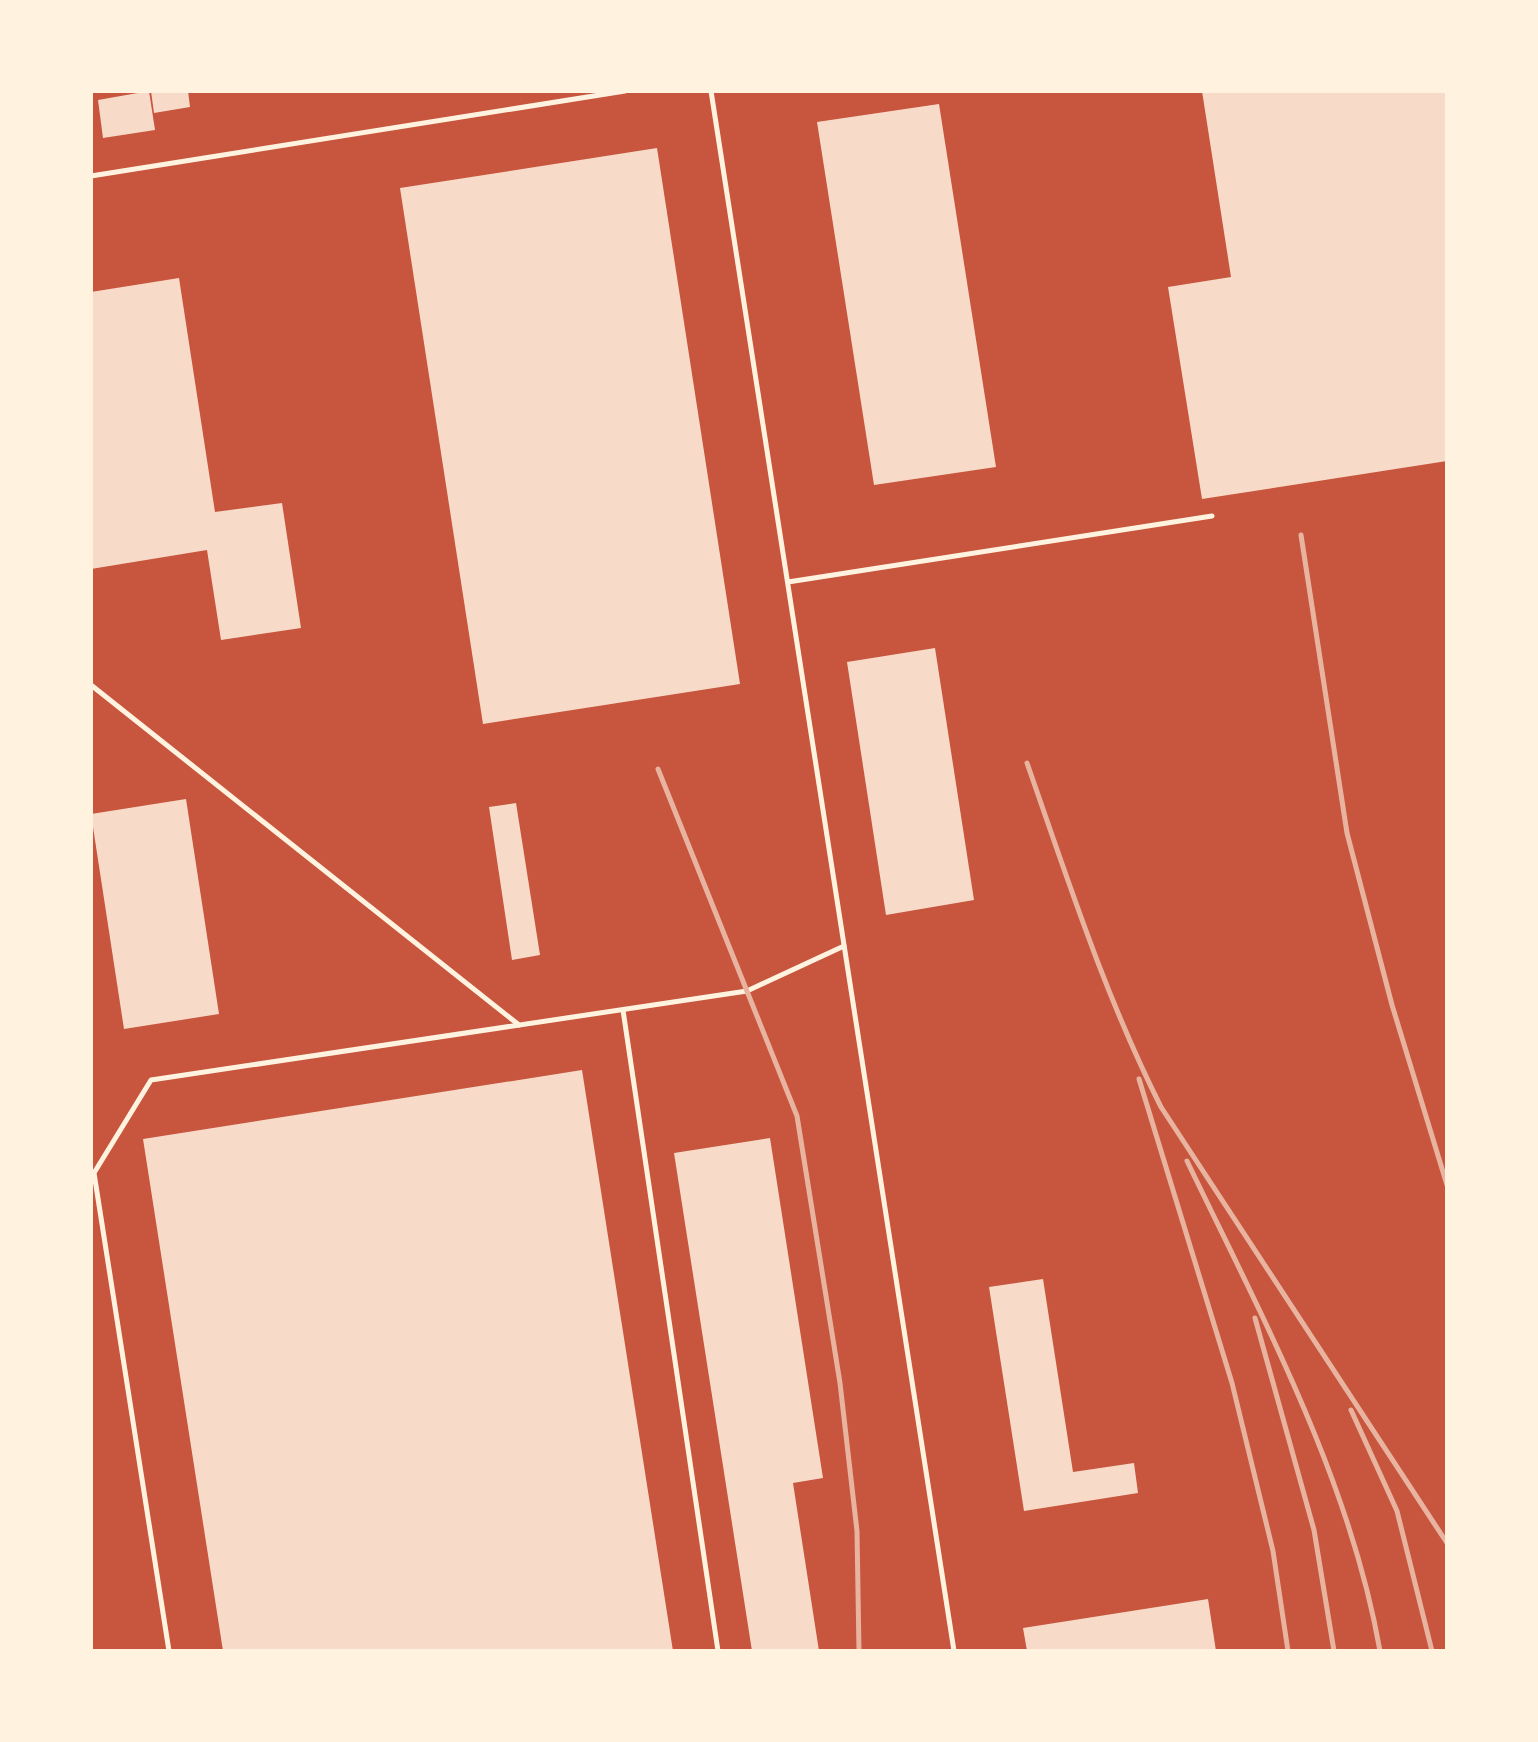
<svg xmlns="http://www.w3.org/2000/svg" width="1538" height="1742" viewBox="0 0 1538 1742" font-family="Mulish,sans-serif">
<rect width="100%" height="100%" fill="#c8553d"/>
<g fill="#f7dbc8">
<polygon points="149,91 155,130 103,138 98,100"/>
<polygon points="151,91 188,91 190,107 154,113"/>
<polygon points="1202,91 1447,91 1447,461 1202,499 1168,287 1231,277"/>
<polygon points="939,104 996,467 874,485 817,122"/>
<polygon points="657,148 740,684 483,724 400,188"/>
<polygon points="179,278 215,512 282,503 301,628 221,640 207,550 91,569 91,292"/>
<polygon points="935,648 974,900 886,915 847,662"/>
<polygon points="186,799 219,1014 124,1029 91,814"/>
<polygon points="516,803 540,955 512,960 489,807"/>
<polygon points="582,1070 673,1651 223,1651 143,1139"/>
<polygon points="770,1138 823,1478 793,1483 819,1651 752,1651 674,1153"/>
<polygon points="1043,1279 1073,1472 1134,1463 1138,1493 1024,1511 989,1287"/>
<polygon points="1208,1599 1216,1651 1027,1651 1023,1628"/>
</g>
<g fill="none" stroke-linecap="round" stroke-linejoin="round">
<g stroke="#fff3e0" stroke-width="5">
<polyline points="711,91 954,1651"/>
<polyline points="91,176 625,91"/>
<polyline points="788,582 1212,516"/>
<polyline points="91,685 519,1025"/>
<polyline points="623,1010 718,1651"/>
<polyline points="169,1651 94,1173 151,1080 747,991 844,946"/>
</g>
<g stroke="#e9b49f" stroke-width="5">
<polyline points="1301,535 1347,833 1392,1005 1447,1185"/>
<path d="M1027 763C1068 880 1105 996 1161 1107L1447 1543"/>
<polyline points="658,769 797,1116 840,1383 857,1531 859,1651"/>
<polyline points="1139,1079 1232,1383 1273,1551 1288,1651"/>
<path d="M1187 1161C1262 1317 1350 1479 1380 1651"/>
<polyline points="1255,1318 1314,1530 1334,1651"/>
<polyline points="1351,1410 1397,1511 1432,1651"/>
</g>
</g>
<rect width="1538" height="1742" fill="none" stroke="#fff3e0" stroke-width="186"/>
</svg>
